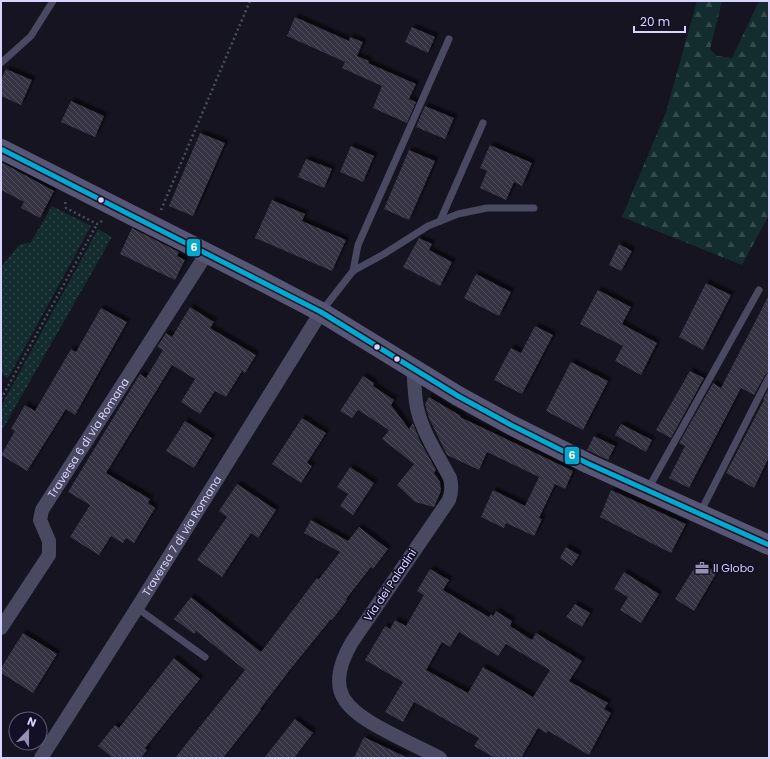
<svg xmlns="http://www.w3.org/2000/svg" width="770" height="759" viewBox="0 0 770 759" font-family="Poppins,sans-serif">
<defs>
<pattern id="grass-dots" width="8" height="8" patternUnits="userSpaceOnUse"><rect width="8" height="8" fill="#132c2d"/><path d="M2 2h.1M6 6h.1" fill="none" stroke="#354a4c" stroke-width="1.8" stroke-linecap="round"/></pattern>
<pattern id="forest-firs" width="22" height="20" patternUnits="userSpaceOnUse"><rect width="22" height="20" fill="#132c2d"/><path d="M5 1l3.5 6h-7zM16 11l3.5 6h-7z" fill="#354a4c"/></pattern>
<pattern id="building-back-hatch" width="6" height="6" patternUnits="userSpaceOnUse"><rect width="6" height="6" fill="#343243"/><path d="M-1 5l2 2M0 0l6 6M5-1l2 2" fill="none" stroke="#514f5f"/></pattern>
<filter id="shadow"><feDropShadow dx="3.5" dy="-3.5" stdDeviation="1" flood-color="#0009"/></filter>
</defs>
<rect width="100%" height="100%" fill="#161421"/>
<g fill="url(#grass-dots)">
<polygon points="52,206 91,226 8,378 1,374 1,267 19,245 31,242"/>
<polygon points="98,229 112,237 1,432 1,406"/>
</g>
<polygon fill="url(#forest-firs)" points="697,1 722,1 710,49 717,56 732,58 759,1 769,1 769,215 742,265 622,217 666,112"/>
<g fill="url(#building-back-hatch)" fill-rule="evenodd" filter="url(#shadow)">
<polygon points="295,17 349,41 350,37 363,42 357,56 369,61 368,63 416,84 409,99 416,102 407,123 373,108 382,86 342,68 345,62 287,36"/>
<polygon points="412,27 435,37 428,53 405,42"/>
<polygon points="6,69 32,80 21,105 1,96 1,80"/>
<polygon points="71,101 104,116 95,137 61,122"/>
<polygon points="425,106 454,118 445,139 416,127"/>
<polygon points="200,133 225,143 193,216 169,206"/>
<polygon points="490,145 532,163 522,186 514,182 506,200 480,188 487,171 480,168"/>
<polygon points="351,146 374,156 363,182 340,172"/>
<polygon points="409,150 435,161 409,220 384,209"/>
<polygon points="306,159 332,169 324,188 298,177"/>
<polygon points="1,162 54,191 40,218 21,208 24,202 1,190"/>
<polygon points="272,200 305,214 302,221 346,240 332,271 255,238"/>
<polygon points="132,228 179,252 177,256 185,260 175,280 120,254"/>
<polygon points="419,238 432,244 429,250 452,262 440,286 403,267"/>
<polygon points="619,244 632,251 621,271 609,265"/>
<polygon points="476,274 511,292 499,316 464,298"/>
<polygon points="706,283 731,295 703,350 679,337"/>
<polygon points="598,290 631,307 622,324 657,343 641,375 615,361 623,346 580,324"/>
<polygon points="769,295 769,372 765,375 754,395 741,388 689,488 669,478 685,446 679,443 713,383 721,388"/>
<polygon points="190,307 214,322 210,328 256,355 245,373 242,371 226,397 215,391 200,414 181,402 195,379 172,365 106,473 150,499 148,503 155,508 134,543 126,538 123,543 111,536 99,555 70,537 90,505 68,492 140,374 146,378 163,350 157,347 166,333 172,337"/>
<polygon points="101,308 127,322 75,415 66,409 27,471 1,455 15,431 11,429 25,405 35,411 71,349 76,352"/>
<polygon points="535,326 553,335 522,394 494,380 511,348 521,353"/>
<polygon points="571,362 608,381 583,430 546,411"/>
<polygon points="690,371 704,378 671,438 656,430"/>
<polygon points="363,376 374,383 373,386 394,400 391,405 409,429 413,423 420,441 436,470 434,473 440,482 441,491 434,507 415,502 397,485 414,464 382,439 389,430 358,410 352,418 340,411"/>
<polygon points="769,388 769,457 754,488 726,473 764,400 763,399"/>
<polygon points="429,397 461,416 460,417 573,471 565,489 555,484 539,518 542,519 534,536 506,523 504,528 481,517 493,490 525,506 539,477 487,452 479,470 447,455 429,418 425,404"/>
<polygon points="302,418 326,433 307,463 312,466 301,483 272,464"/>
<polygon points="185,421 212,438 194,468 166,451"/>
<polygon points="621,424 652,440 646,452 615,435"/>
<polygon points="594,436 615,446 608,460 587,450"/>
<polygon points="350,467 374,483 353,515 340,506 348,494 337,487"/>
<polygon points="237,484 276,510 258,538 251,533 222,577 197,560 227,517 219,511"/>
<polygon points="611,490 686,524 671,553 600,517"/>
<polygon points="311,520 348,541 359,527 388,549 373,569 371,567 346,599 347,600 332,620 331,619 289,671 260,709 261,710 223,758 175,758 245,670 196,631 194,634 174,619 191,597 261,652 317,578 319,579 340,552 304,533"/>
<polygon points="566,547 579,555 572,566 560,558"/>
<polygon points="698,562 717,572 694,611 675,599"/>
<path d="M430 569 449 580 443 590 489 617 491 614 493 616 496 611 512 621 510 626 532 640 536 633 582 661 569 681 608 703 604 709 611 713 589 755 548 731 546 733 538 728 521 758H495L474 746 479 738 414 702 403 722 385 712 403 682 365 660 385 626 390 629 395 620 406 626 424 595 417 591ZM459 632 498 656 506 644 550 670 533 697 483 667 468 693 426 670 442 642 450 647Z"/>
<polygon points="624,572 659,594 641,623 620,610 628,597 614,589"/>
<polygon points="575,604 590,613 582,627 566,617"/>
<polygon points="23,633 57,654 33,693 1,673 1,668"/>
<polygon points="174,658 200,679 145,748 147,750 141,758 113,758 98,746 115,725 119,728"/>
<polygon points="295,719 313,733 294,758 264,758"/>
<polygon points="364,737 408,758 354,758"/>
</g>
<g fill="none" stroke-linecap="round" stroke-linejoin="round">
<g stroke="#44505f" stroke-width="2.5" stroke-dasharray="2 3" stroke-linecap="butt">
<polyline points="65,202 66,208 97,224 102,221"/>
<polyline points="161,210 250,1"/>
<polyline points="1,399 97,224"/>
</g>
<g stroke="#4a4962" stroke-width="7">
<polyline points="1,63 31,36 53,1"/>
<polyline points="440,221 483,123"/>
<polyline points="353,271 358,245 449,39"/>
<polyline points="321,312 353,271 384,254 428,226 458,214 487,208 534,208"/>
<polyline points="648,489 759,290"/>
<polyline points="700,513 769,377"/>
<polyline points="137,608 205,657"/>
</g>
<g stroke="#4a4962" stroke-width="14">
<path d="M413 369C415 383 414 398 418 412 424 435 439 457 450 478 452 486 452 492 449 500L352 642C324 690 343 709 388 732 405 741 422 749 440 758"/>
<path id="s1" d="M1 628 49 555V541L40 520 42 510 207 253"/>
<path id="s2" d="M41 758 137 608 321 312"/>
</g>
<polyline stroke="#575674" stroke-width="20" points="1,149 250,275 321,312 458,396 511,425 589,464 769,545"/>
<g stroke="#130f26" stroke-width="8">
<polyline id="bus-1" points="1,149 321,312 458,396 511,425 589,464 769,545"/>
</g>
<use href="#bus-1" stroke="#00a9ce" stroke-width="5"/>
</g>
<defs>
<g id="office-bare" transform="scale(1.08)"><path d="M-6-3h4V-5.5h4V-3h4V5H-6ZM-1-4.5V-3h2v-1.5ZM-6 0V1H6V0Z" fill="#9591b1" stroke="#130f26" stroke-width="2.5" paint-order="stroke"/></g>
</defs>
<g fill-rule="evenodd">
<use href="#office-bare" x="702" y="568"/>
</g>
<g fill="#d9d4ff" stroke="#130f26" stroke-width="1.5">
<circle cx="101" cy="200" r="3.5"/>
<circle cx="377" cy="347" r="3.5"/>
<circle cx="397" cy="359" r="3.5"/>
</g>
<g text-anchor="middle" stroke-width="3.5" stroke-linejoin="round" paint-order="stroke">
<g font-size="11" fill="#d9d4ff" stroke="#130f26">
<text dy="4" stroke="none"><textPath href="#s1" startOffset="220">Traversa 6 di via Romana</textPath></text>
<text dy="4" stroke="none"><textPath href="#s2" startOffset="263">Traversa 7 di via Romana</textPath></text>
<text transform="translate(390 585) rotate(-56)" y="4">Via dei Paladini</text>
</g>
<g font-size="11" fill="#d9d4ff" stroke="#130f26" text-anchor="start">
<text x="713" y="572">Il Globo</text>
</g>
</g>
<g stroke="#130f26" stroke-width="1.5">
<rect x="186" y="238" width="15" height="19" rx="4" fill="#00a9ce"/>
<rect x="564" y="446" width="16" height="19" rx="4" fill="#00a9ce"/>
</g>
<g font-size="11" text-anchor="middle" font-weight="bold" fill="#fff">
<text x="194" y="251">6</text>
<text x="572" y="459">6</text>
</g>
<rect width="770" height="759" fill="none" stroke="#d9d4ff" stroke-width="4"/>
<g transform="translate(28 731) rotate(22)"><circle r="19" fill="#130f26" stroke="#625e7d"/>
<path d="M0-3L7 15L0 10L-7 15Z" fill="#9591b1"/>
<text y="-6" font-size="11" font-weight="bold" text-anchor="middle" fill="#d9d4ff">N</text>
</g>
<path d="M634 26v6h51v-6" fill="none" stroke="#d9d4ff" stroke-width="2"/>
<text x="640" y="26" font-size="12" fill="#d9d4ff" stroke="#130f26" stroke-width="3" paint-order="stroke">20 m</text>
</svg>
